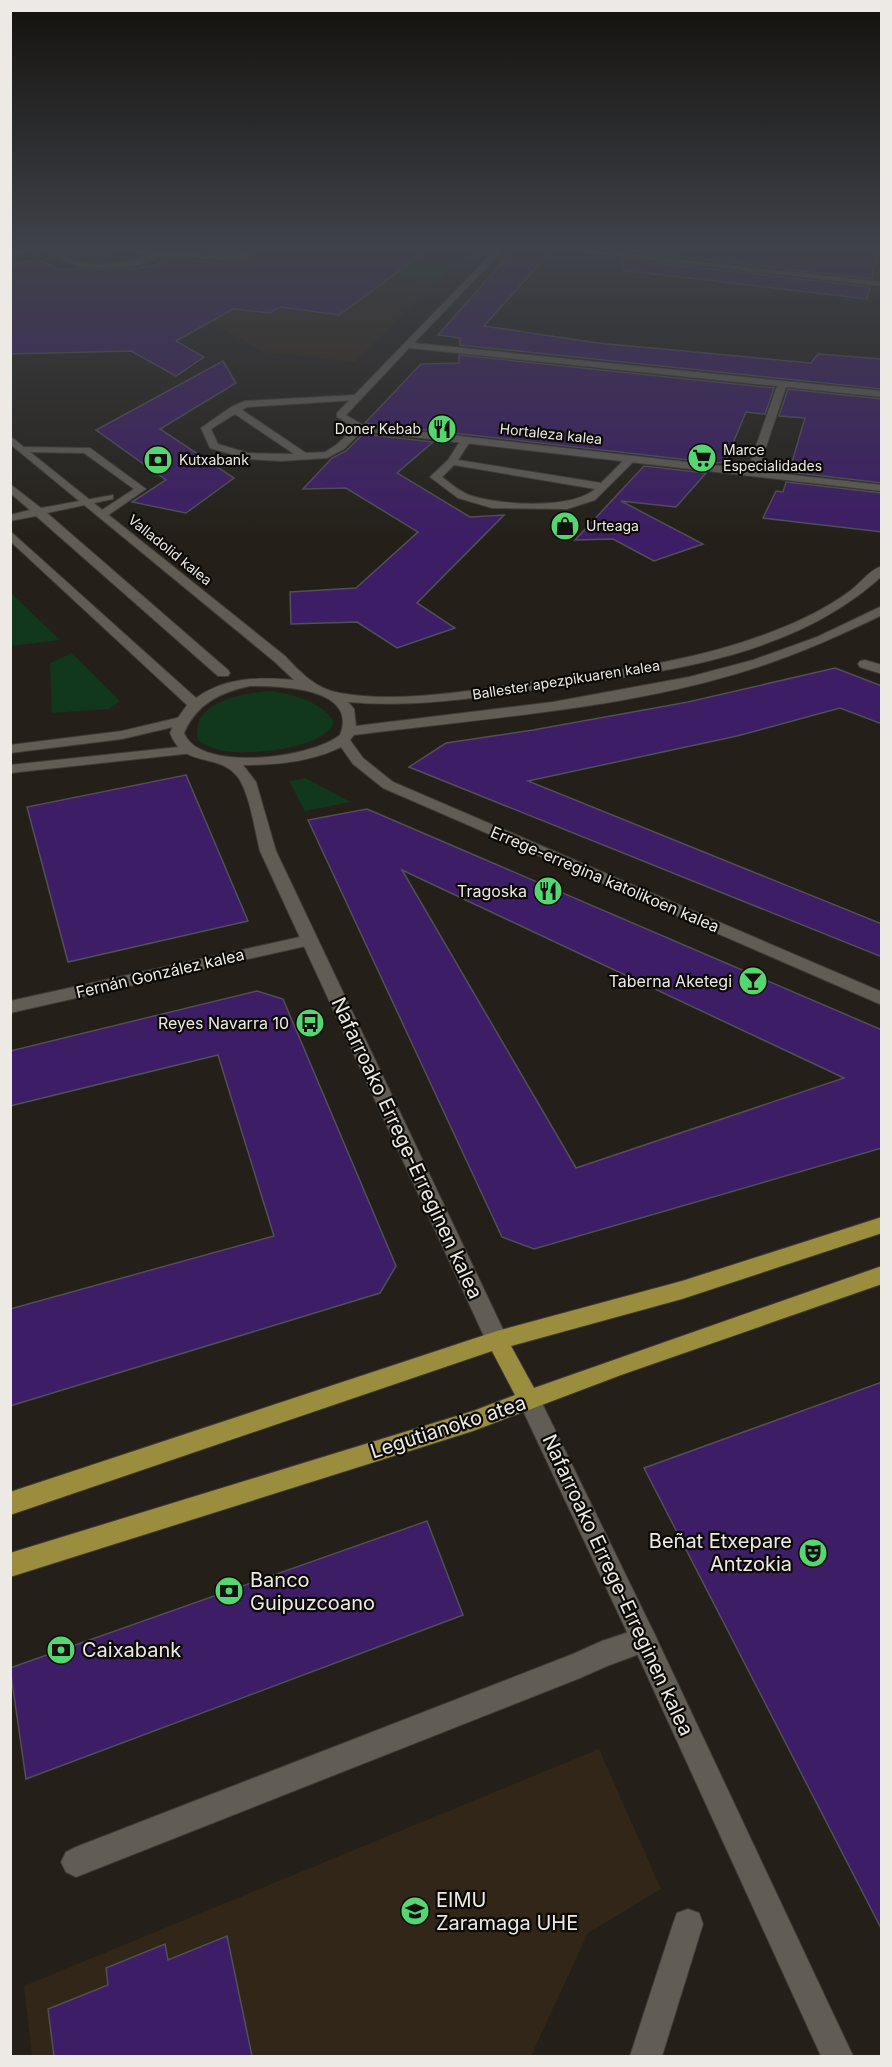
<svg xmlns="http://www.w3.org/2000/svg" width="892" height="2067" viewBox="0 0 892 2067" font-family="Inter,sans-serif">
<rect width="100%" height="100%" fill="#242019"/>
<g fill="#312617">
<polygon points="280,250 469,250 355,362 264,352 167,298"/>
<polygon points="599,1749 661,1889 588,1933 531,2056 32,2056 24,1986"/>
</g>
<g fill="#11371c">
<polygon points="428,250 469,250 437,282 390,276"/>
<polygon points="10,593 11,593 60,640 11,646"/>
<polygon points="72,653 120,701 109,709 52,713 50,663"/>
<path d="M271 691C292 694 324 702 334 723 321 750 250 755 224 751 215 749 206 746 198 740 189 701 244 693 271 691Z"/>
<polygon points="305,778 351,802 305,811 289,781"/>
</g>
<g fill="#3d1d66" stroke="#514f57" stroke-width="1.5" fill-rule="evenodd">
<polygon points="262,250 428,250 339,315 280,307 270,313 233,309 176,341 204,357 176,376 131,351 10,354 10,265 39,260 57,269 130,269 150,267 169,258 224,264 224,262 239,263"/>
<polygon points="513,250 552,250 484,326 598,343 811,363 818,354 882,359 882,389 460,345 460,338 438,335"/>
<polygon points="623,250 877,250 872,279"/>
<polygon points="622,259 870,287 867,299 739,284 622,270"/>
<polygon points="459,355 774,388 765,414 746,412 725,462 715,463 365,423 421,364 459,363"/>
<polygon points="223,361 236,383 160,429 234,478 186,513 132,502 166,480 96,430"/>
<polygon points="788,389 882,399 882,483 789,472 805,418 779,416"/>
<polygon points="363,434 433,442 397,473 470,517 504,515 417,603 455,628 397,648 357,622 291,624 290,592 356,588 418,532 346,488 303,489 332,458 346,451"/>
<polygon points="644,466 706,473 676,507 621,501 703,544 654,561 613,539 575,540"/>
<polygon points="786,482 882,493 882,532 763,518 776,491 783,492"/>
<polygon points="835,668 882,686 882,724 840,708 737,736 528,781 882,924 882,957 409,767 446,743 533,730 688,702"/>
<polygon points="186,775 248,921 68,962 27,807"/>
<path d="M367 809 882 1030V1148L534 1249 502 1237 308 820ZM402 870 844 1078 576 1168Z"/>
<polygon points="257,991 283,999 396,1266 380,1293 10,1406 10,1309 274,1236 218,1055 10,1106 10,1051"/>
<polygon points="882,1382 882,1930 644,1468"/>
<polygon points="427,1521 463,1615 26,1779 10,1668"/>
<polygon points="227,1936 252,2056 54,2056 48,2009 108,1985 106,1968 165,1944 168,1960"/>
</g>
<g fill="none" stroke-linecap="round" stroke-linejoin="round">
<g stroke="#3e3b36" stroke-width="2">
<g id="lane">
<path d="M40 250C56 250 66 260 81 263 104 267 130 262 152 255L117 250C156 250 195 256 233 256 242 257 250 250 260 250L238 261 158 255V258L130 267H80Z"/>
<path d="M355 395 358 396V400L247 407 242 410 306 453 325 452 336 445 357 426H363V430L344 449 327 458 281 461 247 459 210 448 201 428 231 407 245 401ZM235 414 294 454 248 453 218 444 211 429Z"/>
<path d="M462 438 471 440 458 460 601 483 628 456 637 458 595 500 567 509 492 508 458 498 430 477 448 460ZM454 465 595 489C571 510 498 505 469 495 459 491 450 483 442 477Z"/>
<polygon points="24,447 90,448 146,489 107,516 99,516 99,512 134,489 84,453 20,452 20,448"/>
<polygon points="644,1627 653,1631 657,1640 653,1649 607,1666 580,1678 76,1877 66,1872 61,1862 66,1852 76,1847 573,1654 602,1641"/>
</g>
</g>
<g stroke="#3e3b36" stroke-width="2">
<g id="street">
<path d="M495 250H503L414 343 882 391V397L786 387 758 471 882 485V491L360 431 337 417V413ZM409 348 777 386 748 469 363 425 346 415Z"/>
<polygon points="566,250 591,250 882,282 882,286"/>
<polygon points="10,484 41,508 113,495 113,499 47,513 228,670 230,673 228,676 218,676 36,516 10,521 10,515 30,510 10,493"/>
<polygon points="865,660 882,665 882,674 860,667 858,664 860,661"/>
<polygon points="181,717 188,721 186,724 122,739 10,753 10,745 122,731"/>
<polygon points="188,746 193,747 195,750 193,753 10,773 10,765"/>
<polygon points="309,935 315,936 317,940 315,944 10,1013 10,1001"/>
<polygon points="688,1909 699,1913 703,1924 662,2056 630,2056 673,1924 677,1913"/>
</g>
</g>
<g stroke="#3e3b36" stroke-width="2">
<g id="secondary">
<polygon points="30,250 29,252 10,255 10,251"/>
<path d="M10 436 285 656C301 673 316 689 340 693 396 704 473 690 530 682 612 671 696 662 774 631 800 621 827 608 850 591 860 584 869 570 882 566V576C790 660 656 673 538 689 475 698 412 708 348 702L354 709 356 726 553 702 689 677 753 660 817 637 882 606V615C843 634 805 651 764 665 635 709 489 717 354 735L350 740 363 758 393 782 882 992V1005L383 788 353 764 341 747C311 762 276 765 243 765L256 782 276 851 508 1340 505 1347 497 1349 489 1347 260 851C255 831 249 790 237 776 217 752 184 769 170 733L175 722 187 705 10 541V531L196 698C225 677 259 677 294 680L275 662 10 444ZM250 686C279 686 359 687 340 735 312 758 200 773 184 733 196 704 221 692 250 686Z"/>
<polygon points="529,1390 537,1393 653,1631 853,2056 821,2056 635,1649 518,1400 521,1393"/>
</g>
</g>
<g stroke="#3e3b36" stroke-width="2">
<polygon id="primary" points="882,1217 882,1233 682,1299 511,1346 534,1388 882,1266 882,1284 621,1375 473,1431 10,1577 10,1553 473,1411 515,1395 492,1351 10,1515 10,1492 497,1331 682,1281"/>
</g>
<use href="#lane" fill="#615d55" fill-rule="evenodd"/>
<use href="#street" fill="#615d55" fill-rule="evenodd"/>
<use href="#secondary" fill="#615d55" fill-rule="evenodd"/>
<use href="#primary" fill="#9b8d3e" fill-rule="evenodd"/>
</g>
<linearGradient id="sky" x2="0" y2="1"><stop stop-color="#14120e"/><stop offset="0.46" stop-color="#3f4249"/><stop offset="1" stop-color="#3f4249" stop-opacity="0"/></linearGradient>
<rect width="892" height="539" fill="url(#sky)"/>
<defs>
<g id="restaurant-disc" transform="scale(1.5)"><circle r="9.5" fill="#56d671" stroke="#0c0a07"/><path d="M-5-6h1v4h1v-4h1v4h1v-4h1v5L-1.5 .5V6h-2V.5L-5-1ZM5-6V6H3V1.5H1.5Q1.5-4 5-6Z" fill="#111"/></g>
<g id="supermarket-disc" transform="scale(1.5)"><circle r="9.5" fill="#56d671" stroke="#0c0a07"/><path d="M-6-5.5h2.5l.6 2H6L4.5 2H-2.5L-4.4-4H-6ZM-1.5 3.2a1.3 1.3 0 1 0 .1 0ZM3 3.2a1.3 1.3 0 1 0 .1 0Z" fill="#111"/></g>
<g id="bank-disc" transform="scale(1.5)"><circle r="9.5" fill="#56d671" stroke="#0c0a07"/><path d="M-6-4H6V4H-6ZM0-2.3a2.3 2.3 0 1 0 0 4.6a2.3 2.3 0 1 0 0-4.6Z" fill="#111"/></g>
<g id="shop-disc" transform="scale(1.5)"><circle r="9.5" fill="#56d671" stroke="#0c0a07"/><path d="M-5-2.5h2.3a2.7 3.5 0 0 1 5.4 0H5L5.5 6h-11ZM-1.5-2.5h3a1.5 2.3 0 0 0-3 0Z" fill="#111"/></g>
<g id="bar-disc" transform="scale(1.5)"><circle r="9.5" fill="#56d671" stroke="#0c0a07"/><path d="M-6-5H6L.8 .8V4.5H3.5V6h-7V4.5H-.8V.8Z" fill="#111"/></g>
<g id="bus-disc" transform="scale(1.5)"><circle r="9.5" fill="#56d671" stroke="#0c0a07"/><path d="M-5-6H5V4H4V6H2V4H-2V6H-4V4H-5ZM-3.5-4V0h7V-4ZM-3.5 1.2v1.5H-2V1.2ZM2 1.2v1.5H3.5V1.2Z" fill="#111"/></g>
<g id="theatre-disc" transform="scale(1.5)"><circle r="9.5" fill="#56d671" stroke="#0c0a07"/><path d="M-5-5.5Q0-4 5-5.5V0Q5 5 0 6Q-5 5-5 0ZM-3.3-2.5H-1v1.5H-3.3ZM1-2.5H3.3v1.5H1ZM-2.8 1Q0 5.5 2.8 1Z" fill="#111"/></g>
<g id="school-disc" transform="scale(1.5)"><circle r="9.5" fill="#56d671" stroke="#0c0a07"/><path d="M0-5L7-2L0 1L-7-2ZM-4 1L0 2.5L4 1V4Q0 6-4 4Z" fill="#111"/></g>
</defs>
<g fill-rule="evenodd">
<use href="#restaurant-disc" x="442" y="429"/>
<use href="#supermarket-disc" x="702" y="458"/>
<use href="#bank-disc" x="158" y="460"/>
<use href="#shop-disc" x="565" y="526"/>
<use href="#restaurant-disc" x="548" y="891"/>
<use href="#bar-disc" x="753" y="981"/>
<use href="#bus-disc" x="310" y="1023"/>
<use href="#theatre-disc" x="813" y="1553"/>
<use href="#bank-disc" x="229" y="1591"/>
<use href="#bank-disc" x="61" y="1650"/>
<use href="#school-disc" x="415" y="1911"/>
</g>
<g text-anchor="middle" stroke-width="4.5" stroke-linejoin="round" paint-order="stroke">
<g font-size="14" fill="#edeae6" stroke="#0c0a07" text-anchor="start">
<text x="421" y="434" text-anchor="end">Doner Kebab</text>
<text x="723" y="455">Marce<tspan x="723" dy="16">Especialidades</tspan></text>
<text x="179" y="465">Kutxabank</text>
<text x="586" y="531">Urteaga</text>
</g>
<g font-size="14" fill="#edeae6" stroke="#0c0a07">
<text transform="translate(551 434) rotate(6)" y="5">Hortaleza kalea</text>
<text transform="translate(170 550) rotate(39)" y="5">Valladolid kalea</text>
<text transform="translate(566 680) rotate(-9)" y="5">Ballester apezpikuaren kalea</text>
</g>
<g font-size="16" fill="#edeae6" stroke="#0c0a07">
<text transform="translate(605 879) rotate(23)" y="6">Errege-erregina katolikoen kalea</text>
<text transform="translate(160 973) rotate(-13)" y="6">Fernán González kalea</text>
</g>
<g font-size="16" fill="#edeae6" stroke="#0c0a07" text-anchor="end">
<text x="527" y="897">Tragoska</text>
<text x="732" y="987">Taberna Aketegi</text>
<text x="289" y="1029">Reyes Navarra 10</text>
</g>
<g font-size="20" fill="#edeae6" stroke="#0c0a07">
<text transform="translate(407 1148) rotate(65)" y="7">Nafarroako Errege-Erreginen kalea</text>
<text transform="translate(448 1427) rotate(-18)" y="7">Legutianoko atea</text>
<text transform="translate(618 1585) rotate(65)" y="7">Nafarroako Errege-Erreginen kalea</text>
</g>
<g font-size="20" fill="#edeae6" stroke="#0c0a07" text-anchor="start">
<text x="792" y="1548" text-anchor="end">Beñat Etxepare<tspan x="792" dy="23">Antzokia</tspan></text>
<text x="250" y="1587">Banco<tspan x="250" dy="23">Guipuzcoano</tspan></text>
<text x="82" y="1657">Caixabank</text>
<text x="436" y="1907">EIMU<tspan x="436" dy="23">Zaramaga UHE</tspan></text>
</g>
</g>
<rect width="892" height="2067" fill="none" stroke="#edeae6" stroke-width="24"/>
</svg>
